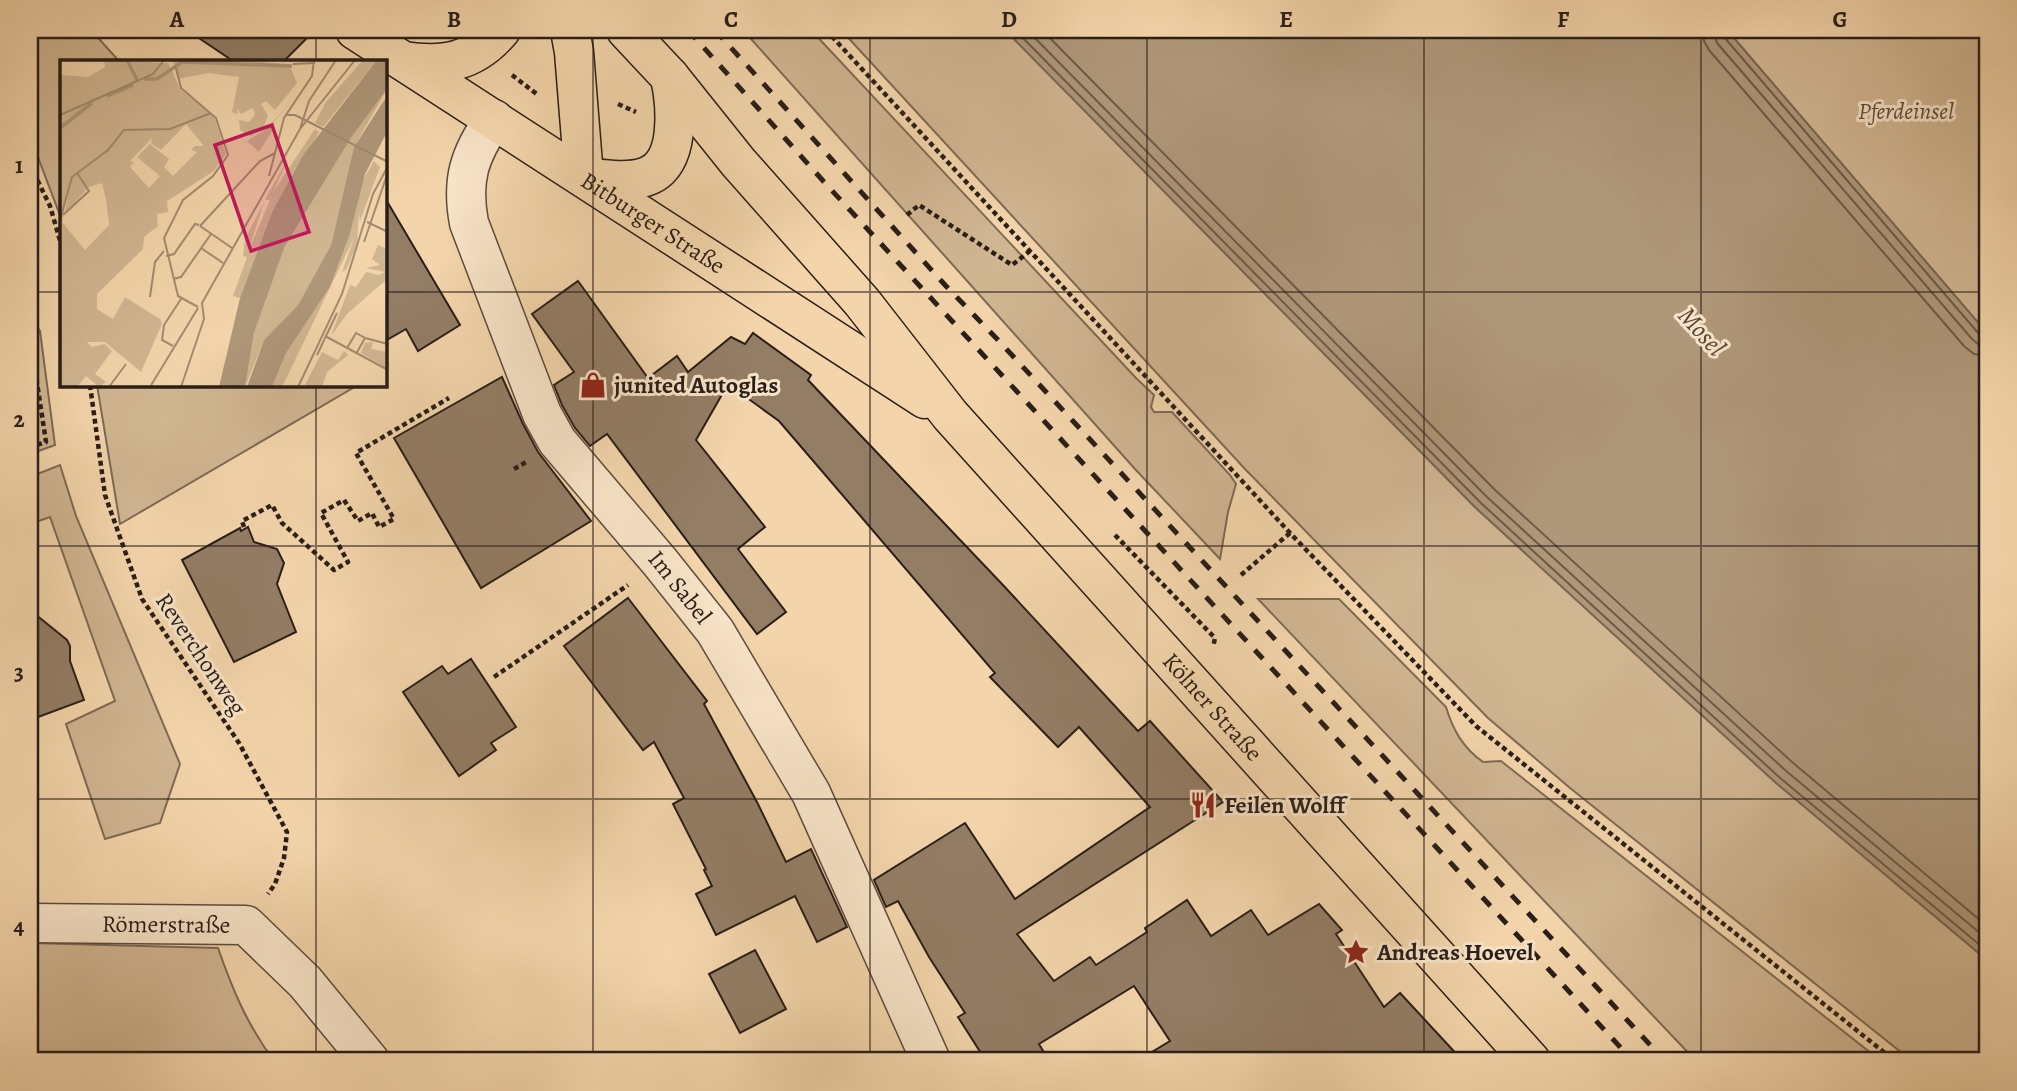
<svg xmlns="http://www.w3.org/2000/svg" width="2017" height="1091" viewBox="0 0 2017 1091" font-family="Alegreya,serif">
<rect width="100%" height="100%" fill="#f4d5ab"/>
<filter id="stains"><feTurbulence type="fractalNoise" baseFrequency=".00286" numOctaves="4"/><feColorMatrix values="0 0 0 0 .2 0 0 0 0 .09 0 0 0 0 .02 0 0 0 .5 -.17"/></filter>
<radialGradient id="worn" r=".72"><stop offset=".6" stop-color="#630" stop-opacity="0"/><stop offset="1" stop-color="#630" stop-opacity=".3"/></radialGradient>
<g fill="#d1b692" stroke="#7d6a56" stroke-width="2">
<polygon points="30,30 91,30 119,61 61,61 61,218 36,152 30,146"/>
<polygon points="743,30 811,30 1136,378 1154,395 1151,407 1154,412 1172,412 1230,475 1236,484 1228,512 1220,559 1135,469"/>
<polygon points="841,30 1005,30 1476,508 1775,782 1987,960 1987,1061 1912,1061 1570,788 1488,718 1245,469"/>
<polygon points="1727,30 1987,30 1987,333"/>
<polygon points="30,317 40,331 55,445 30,454"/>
<polygon points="97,385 358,385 120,524"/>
<polygon points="60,465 76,516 180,764 160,823 105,839 66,724 115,701 50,517 30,524 30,477"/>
<path d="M1258 599H1339L1446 707C1453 730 1463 748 1483 762L1501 761 1881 1061H1696Z"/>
<path d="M30 943 218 948C233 991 247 1024 274 1061H30Z"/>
</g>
<polygon fill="#af9779" stroke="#796753" stroke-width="2" points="1005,30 1727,30 1987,333 1987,960 1775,782 1476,508"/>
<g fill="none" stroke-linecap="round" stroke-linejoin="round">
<g stroke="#6c5a49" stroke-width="2">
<polyline points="1015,30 1481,503 1779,777 1987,951"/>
<polyline points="1027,30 1487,497 1785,770 1987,939"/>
<polyline points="1042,30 1494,489 1792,762 1987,926"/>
<polyline points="1703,30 1704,41 1709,50 1964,346 1974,354 1987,356"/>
<polyline points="1713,30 1717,43 1972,339 1978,344 1987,345"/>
<polyline points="1722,30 1724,37 1979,334 1987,337"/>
</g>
</g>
<g fill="#937d65" stroke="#291e19" stroke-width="2">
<polygon points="187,30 315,30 284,61 233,61"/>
<polygon points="385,198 460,325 418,351 406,329 385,341"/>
<polygon points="578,281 648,378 677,356 688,372 731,337 745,344 753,333 811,375 808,380 1002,584 1138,731 1150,721 1223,802 1017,934 1054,981 1090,957 1096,965 1147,932 1145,928 1187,900 1211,936 1251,910 1268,935 1319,904 1342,930 1336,934 1384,1007 1400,993 1463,1061 1137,1061 1170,1041 1134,986 1039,1044 1049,1061 986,1061 958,1017 965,1013 929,957 898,901 886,907 874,880 965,823 1015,899 1150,807 1079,727 1058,747 990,677 995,673 779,421 728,384 696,440 765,527 738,549 786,612 757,634 607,434 590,446 575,428 562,405 554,385 574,372 532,314"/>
<polygon points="502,377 523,424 538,452 591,521 481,588 394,438"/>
<polygon points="248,527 254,542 277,549 284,563 277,584 296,632 234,662 182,560 240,528 241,531"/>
<polygon points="628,598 707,701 704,704 758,804 786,862 811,849 847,927 817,942 795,896 716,935 696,894 712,886 704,870 706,869 673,804 684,798 654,742 643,750 564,646"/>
<polygon points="30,610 67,640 70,646 70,661 84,700 30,720"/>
<polygon points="471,659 516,727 491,743 496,750 459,776 403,692 442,666 448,674"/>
<polygon points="755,950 786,1009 740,1033 709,974"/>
</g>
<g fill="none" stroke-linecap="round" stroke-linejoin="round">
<g stroke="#5c4c3e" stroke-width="41">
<g id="minor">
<path id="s1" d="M494 119C469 155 461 180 469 223L542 414 557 441 660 562 715 631 811 793 931 1061"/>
<path id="s2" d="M30 923 246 925 305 982 370 1061"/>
</g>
</g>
<g stroke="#291e19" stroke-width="41">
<g id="major">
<path id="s3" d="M355 30 925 399"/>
<polyline points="570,30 574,52 584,177"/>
<path id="s4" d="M626 30 670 77 738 162 862 302 950 415 1531 1061"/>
<path d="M403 61C443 67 473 63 501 30"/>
<path d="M584 177C603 179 627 183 645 177 682 166 676 106 670 77"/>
</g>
</g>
<g stroke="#291e19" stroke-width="4.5" stroke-dasharray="5 3.5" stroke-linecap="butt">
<polyline points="826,30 1290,533 1476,726 1895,1061"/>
<polyline points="512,75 538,95"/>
<polyline points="618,104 636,112"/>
<polyline points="30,165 50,206 61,244"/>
<polyline points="907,215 919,205 1012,265 1030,251"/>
<polyline points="30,337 46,442 30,447"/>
<polyline points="90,385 105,495 142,599 239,743 287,832 284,858 275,884 268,894"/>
<polyline points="514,469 526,462"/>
<polyline points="244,527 242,521 272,505 282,523 334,570 348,562 321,513 344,500 358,521 372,513 379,527 394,519 356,453 449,398"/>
<polyline points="1115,535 1215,638 1213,647"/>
<polyline points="1241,575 1290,533"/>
<polyline points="494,677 628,585"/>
</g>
<use href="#minor" stroke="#f8e4c8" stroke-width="38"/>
<use href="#major" stroke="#f4d5ab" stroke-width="38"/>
<g stroke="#291e19" stroke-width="5" stroke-dasharray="12 12" stroke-linecap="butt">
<polyline points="688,30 825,183 1633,1061"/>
<polyline points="715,30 945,285 998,340 1665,1061"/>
</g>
</g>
<path fill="none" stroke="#291e19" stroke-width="2" stroke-opacity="0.55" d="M316 30V61M593 30V1061M870 30V1061M1147 30V1061M1424 30V1061M1701 30V1061M30 292H61M385 292H1987M316 385V1061M30 546H1987M30 799H1987"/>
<defs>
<g id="shop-bare" transform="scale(2.1)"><path d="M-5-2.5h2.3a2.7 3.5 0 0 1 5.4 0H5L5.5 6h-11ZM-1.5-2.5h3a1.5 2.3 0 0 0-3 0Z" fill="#8f2418" stroke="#f8e4c8" stroke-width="2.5" paint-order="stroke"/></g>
<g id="restaurant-bare" transform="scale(2.1)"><path d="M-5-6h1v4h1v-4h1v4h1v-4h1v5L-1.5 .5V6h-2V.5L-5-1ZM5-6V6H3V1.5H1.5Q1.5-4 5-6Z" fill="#8f2418" stroke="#f8e4c8" stroke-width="2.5" paint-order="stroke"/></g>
<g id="sight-bare" transform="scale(2.1)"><path d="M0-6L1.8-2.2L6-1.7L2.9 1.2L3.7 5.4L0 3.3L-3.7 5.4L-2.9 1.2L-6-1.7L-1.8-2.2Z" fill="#8f2418" stroke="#f8e4c8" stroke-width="2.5" paint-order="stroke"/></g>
</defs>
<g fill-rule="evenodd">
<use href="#shop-bare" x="593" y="385"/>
<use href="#restaurant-bare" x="1203" y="805"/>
<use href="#sight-bare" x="1356" y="952"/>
</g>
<g text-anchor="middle" stroke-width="6" stroke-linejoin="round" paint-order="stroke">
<g font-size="24" font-style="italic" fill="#5b4c3d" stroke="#f8e4c8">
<text x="1906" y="119">Pferdeinsel</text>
</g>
<g font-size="24" fill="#291e19" stroke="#f8e4c8">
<text dy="8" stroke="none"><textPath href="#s3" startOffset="355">Bitburger Straße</textPath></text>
<text dy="8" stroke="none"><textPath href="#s1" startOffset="537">Im Sabel</textPath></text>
<text transform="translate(201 654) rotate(56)" y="8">Reverchonweg</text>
<text dy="8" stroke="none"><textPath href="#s4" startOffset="896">Kölner Straße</textPath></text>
<text dy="8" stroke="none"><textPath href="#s2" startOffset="136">Römerstraße</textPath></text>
</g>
<g font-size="24" font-weight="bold" fill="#291e19" stroke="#f8e4c8" text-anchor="start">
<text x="614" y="393">junited Autoglas</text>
<text x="1224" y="813">Feilen Wolff</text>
<text x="1377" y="960">Andreas Hoevel</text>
</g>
<g font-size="26" font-style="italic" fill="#58483b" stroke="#f8e4c8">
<text transform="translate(1702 331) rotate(48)" y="9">Mosel</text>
</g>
</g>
<g transform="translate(60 60)">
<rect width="327" height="327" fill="#f4d5ab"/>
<path d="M44 0 108 3 121 30 154 56 166 94 154 111 107 141 108 152 97 154 98 166 84 177 83 189 37 234V249L53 259 65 237 100 259 102 264 81 312 45 282H27L32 287 45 284 52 291 35 314 46 322 39 327 26 316 17 327H0V15L28 17 45 7ZM126 64 144 86H135L131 90 137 92 113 116 104 107 109 99 90 84 77 97 100 116 89 128 70 107 74 102 70 101 92 78 91 83 101 90ZM11 116 5 153 29 127 42 123 46 139 49 165 25 190 2 162ZM174 0 229 4 237 23 215 50 206 41 201 44 208 56 202 70 190 76 180 70 179 60 189 62 195 55 193 48 181 54 178 49 177 54 172 52 179 17 148 13 118 19 113 2ZM303 0H317L263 67 255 63 266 42ZM327 29 294 87 271 185 238 245 204 280 185 327 194 273 225 186 291 78ZM232 41 211 65 214 68 199 92 187 81 205 70ZM255 69 259 72 212 152 180 238 173 236 187 197 183 196 185 179 204 142 188 192 210 140H205L208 134 228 99 213 132ZM314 101 320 107 300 161 299 153 297 184 286 210 282 212 294 178 222 327H212L226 293 270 227 290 174 302 122ZM318 185 327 189V219L287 254 271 276 290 225 296 227 306 212 318 215 325 212 306 208 320 205 312 199ZM313 282 311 289 328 292 325 307 301 293 305 283ZM284 291 288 295 267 312 262 327H244L262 292 278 300Z" fill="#d1b692" fill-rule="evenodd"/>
<path d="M317 0H327V29L291 78 225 186 194 273 185 327H159L180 238 212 152 244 94ZM327 36V72L305 114 290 174 270 227 226 293 212 327H187L204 280 238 245 271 185 294 87Z" fill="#af9779"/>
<path fill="none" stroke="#af9779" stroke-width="3.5" d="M67 0 77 20M84 19H97L122 2 232 6M47 36 73 25M0 68 32 43"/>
<path fill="none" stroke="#a38c71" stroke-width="2" d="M233 4 255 3M116 8 121 28 156 58 168 95 153 116 123 140 104 178 118 236 138 247M0 55 93 14 104 0M226 55H235L328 102M240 69 249 41 276 0M209 116 224 58 252 16 254 0M3 155 29 131 17 113M0 160 12 117 48 90 64 70 110 69 151 53M307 162 328 172M140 166 200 101 215 93M140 166 172 188M304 182 328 112M141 188 163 203M106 196 114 194 135 164 139 165M113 219 121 217 151 174M90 237 95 202 104 191M265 276 328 310M305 278 328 284M113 286 102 280 104 265 121 239M287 288 296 273 305 278 296 294M257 295 277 253M49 327 66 304M90 327 138 248M121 327 144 259 142 243 240 69 295 0M238 327 282 234 313 134 328 106"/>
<path fill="#c2185b" fill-opacity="0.15" stroke="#c2185b" stroke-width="3.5" d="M212 65 249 172 191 191 155 85Z"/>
<rect width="327" height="327" fill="none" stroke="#291e19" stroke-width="3.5"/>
</g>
<rect width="2017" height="1091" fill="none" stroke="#f4d5ab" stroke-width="77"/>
<rect x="38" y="38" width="1941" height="1014" fill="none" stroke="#291e19" stroke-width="2.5"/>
<g font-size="23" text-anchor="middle" font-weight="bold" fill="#291e19">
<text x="177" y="27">A</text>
<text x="454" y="27">B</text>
<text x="731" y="27">C</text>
<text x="1009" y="27">D</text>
<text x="1286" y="27">E</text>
<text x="1563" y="27">F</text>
<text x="1840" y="27">G</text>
<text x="19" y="173">1</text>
<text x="19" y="427">2</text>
<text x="19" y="680">3</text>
<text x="19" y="934">4</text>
</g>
<rect width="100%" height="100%" filter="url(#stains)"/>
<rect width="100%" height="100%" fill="url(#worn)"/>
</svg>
